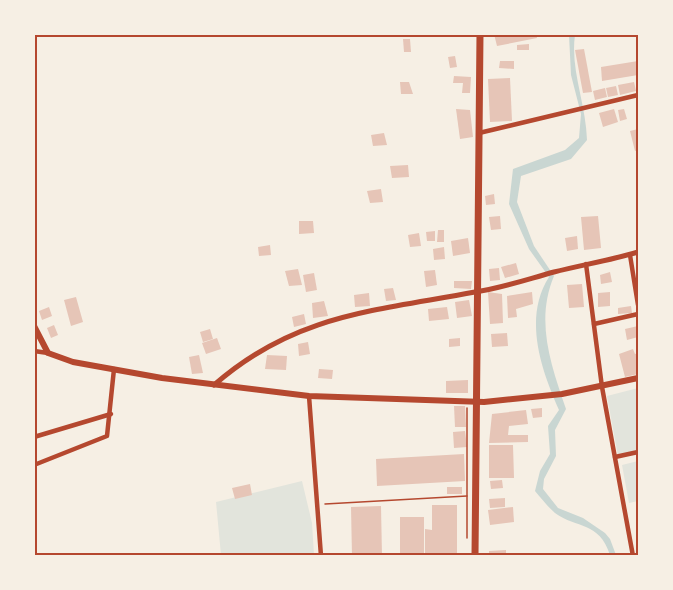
<svg xmlns="http://www.w3.org/2000/svg" width="673" height="590" viewBox="0 0 673 590" font-family="'Titillium Web',sans-serif">
<rect width="100%" height="100%" fill="#f6efe4"/>
<g fill="#e2e4dc">
<polygon points="638,388 638,450 618,456 607,396"/>
<polygon points="638,461 638,501 629,503 622,465"/>
<polygon points="302,481 312,523 314,555 221,555 216,502"/>
</g>
<path fill="#c9d6d2" d="M569 35H575C570 69 586 104 587 140L571 159 521 176 517 202 534 246 554 276C535 321 551 365 566 409L555 430 556 456 544 479 543 489 558 508 583 518 605 533 610 539 616 555H610C599 521 577 529 555 513 548 507 541 498 535 491L540 471 550 454 548 426 559 410C541 369 523 318 549 277L529 249 509 204 513 169 565 150 579 138 581 114 571 75Z"/>
<g fill="#e6c5b7">
<polygon points="494,34 536,34 537,38 497,46"/>
<polygon points="403,39 410,39 411,52 404,52"/>
<polygon points="529,44 529,50 517,50 517,45"/>
<polygon points="584,49 592,92 583,93 575,50"/>
<polygon points="455,56 457,67 450,68 448,57"/>
<polygon points="500,61 514,61 514,69 499,68"/>
<polygon points="638,61 638,75 602,81 601,67"/>
<polygon points="454,76 471,77 470,93 462,93 463,83 453,83"/>
<polygon points="510,78 512,121 490,122 488,79"/>
<polygon points="400,82 409,82 413,94 401,94"/>
<polygon points="634,82 636,91 620,95 618,85"/>
<polygon points="616,86 618,95 608,97 606,88"/>
<polygon points="605,88 607,97 595,100 593,91"/>
<polygon points="456,109 470,110 473,137 460,139"/>
<polygon points="614,109 618,122 603,127 599,113"/>
<polygon points="624,109 627,119 620,121 618,110"/>
<polygon points="638,129 638,150 635,151 630,131"/>
<polygon points="384,133 387,145 373,146 371,135"/>
<polygon points="408,165 409,177 392,178 390,166"/>
<polygon points="381,189 383,202 370,203 367,191"/>
<polygon points="494,194 495,204 486,205 485,196"/>
<polygon points="500,216 501,229 491,230 489,217"/>
<polygon points="598,216 601,248 584,250 581,217"/>
<polygon points="299,221 313,221 314,233 299,234"/>
<polygon points="438,230 444,230 444,242 437,242"/>
<polygon points="435,231 435,241 427,241 426,232"/>
<polygon points="419,233 421,246 410,247 408,235"/>
<polygon points="577,236 578,249 567,251 565,238"/>
<polygon points="468,238 470,253 453,256 451,241"/>
<polygon points="270,245 271,255 259,256 258,247"/>
<polygon points="444,247 445,259 434,260 433,249"/>
<polygon points="516,263 519,274 505,278 501,267"/>
<polygon points="499,268 500,280 490,281 489,269"/>
<polygon points="298,269 302,285 289,286 285,271"/>
<polygon points="435,270 437,285 426,287 424,271"/>
<polygon points="610,272 612,282 601,284 600,275"/>
<polygon points="314,273 317,290 306,292 303,275"/>
<polygon points="454,281 472,281 471,289 454,288"/>
<polygon points="582,284 584,307 569,308 567,285"/>
<polygon points="393,288 396,300 386,301 384,289"/>
<polygon points="488,292 502,294 503,323 490,324"/>
<polygon points="532,292 533,304 516,309 517,317 508,318 507,296"/>
<polygon points="610,292 610,306 598,307 598,293"/>
<polygon points="369,293 370,306 355,307 354,295"/>
<polygon points="76,297 83,322 71,326 64,300"/>
<polygon points="469,300 472,316 457,318 455,302"/>
<polygon points="324,301 328,316 313,318 312,303"/>
<polygon points="631,306 632,313 618,314 618,308"/>
<polygon points="49,307 52,316 42,320 39,311"/>
<polygon points="447,307 449,319 429,321 428,309"/>
<polygon points="304,314 306,324 294,327 292,317"/>
<polygon points="54,325 58,335 51,338 47,328"/>
<polygon points="638,326 638,337 627,340 625,329"/>
<polygon points="210,329 213,339 203,342 200,332"/>
<polygon points="507,333 508,346 492,347 491,334"/>
<polygon points="217,338 221,349 206,354 202,343"/>
<polygon points="460,338 460,346 449,347 449,339"/>
<polygon points="308,342 310,354 299,356 298,344"/>
<polygon points="633,349 635,354 638,353 638,374 625,377 619,354"/>
<polygon points="199,355 203,373 192,374 189,357"/>
<polygon points="267,355 287,356 286,370 265,369"/>
<polygon points="319,369 333,370 332,379 318,378"/>
<polygon points="468,380 468,393 446,393 446,381"/>
<polygon points="454,406 465,406 466,427 455,427"/>
<polygon points="542,408 542,417 533,418 531,409"/>
<polygon points="526,410 528,424 509,426 508,435 528,435 528,442 489,443 492,414"/>
<polygon points="465,431 467,447 454,448 453,432"/>
<polygon points="489,445 513,445 514,478 489,478"/>
<polygon points="464,454 465,481 377,486 376,459"/>
<polygon points="502,480 503,488 491,489 490,481"/>
<polygon points="250,484 252,495 235,499 232,488"/>
<rect x="447" y="487" width="15" height="7"/>
<polygon points="505,498 505,507 490,508 489,499"/>
<polygon points="432,505 457,505 457,556 425,556 425,529 432,530"/>
<polygon points="381,506 382,556 352,556 351,507"/>
<polygon points="513,507 514,522 490,525 488,510"/>
<rect x="400" y="517" width="24" height="39"/>
<polygon points="506,550 506,556 489,556 489,551"/>
</g>
<g fill="none" stroke-linecap="round" stroke-linejoin="round">
<g stroke="#b5482f" stroke-width="1.5">
<polyline points="467,408 467,538"/>
<polyline points="325,504 467,496"/>
</g>
<g stroke="#b5482f" stroke-width="4.5">
<polyline points="479,133 638,95"/>
<polyline points="630,255 638,305"/>
<polyline points="586,264 602,387 633,556"/>
<polyline points="594,324 638,314"/>
<polyline points="34,351 48,353"/>
<polyline points="309,396 321,556"/>
<polyline points="34,437 111,414"/>
<polyline points="615,457 638,452"/>
<polyline points="34,465 107,436 114,369"/>
</g>
<path stroke="#b5482f" stroke-width="5" d="M214 385C295 314 374 311 475 292 502 288 528 279 554 272 582 265 611 260 638 252"/>
<polyline stroke="#b5482f" stroke-width="6" points="34,326 48,353 73,362 162,378 309,396 484,402 562,394 638,378"/>
<polyline stroke="#b5482f" stroke-width="7" points="475,556 480,34"/>
</g>
<rect width="673" height="590" fill="none" stroke="#f6efe4" stroke-width="72"/>
<rect x="36" y="36" width="601" height="518" fill="none" stroke="#b5482f" stroke-width="2"/>
</svg>
